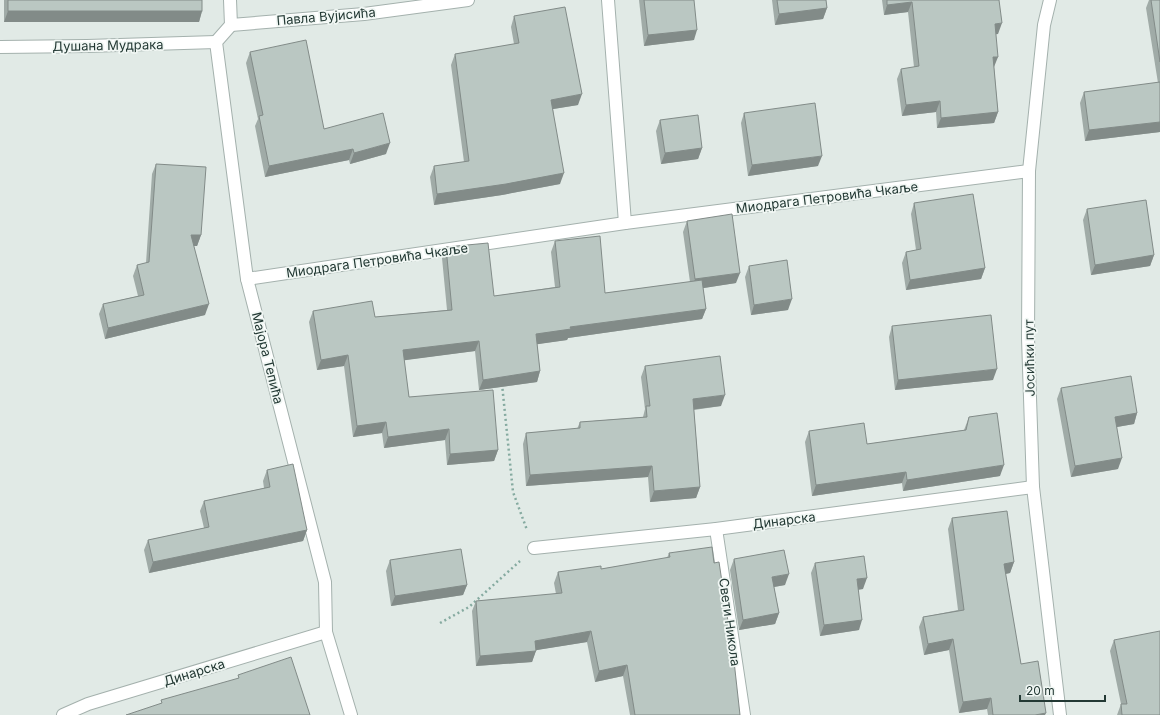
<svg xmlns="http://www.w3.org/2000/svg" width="1160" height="715" viewBox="0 0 1160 715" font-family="Inter,sans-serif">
<rect width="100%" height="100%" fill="#e1eae6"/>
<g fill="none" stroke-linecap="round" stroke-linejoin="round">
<g stroke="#a4b1ad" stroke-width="14">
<g id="street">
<polyline points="230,0 231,25 216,42 247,279 325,582 326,632 351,715"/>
<polyline points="608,0 625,223"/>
<polyline points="1050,0 1044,25 1029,171 1028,338 1033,487 1060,715"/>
<polyline points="231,25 364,14 468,0"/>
<polyline points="0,47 87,46 216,42"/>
<polyline points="247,279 625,223 1029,171"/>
<polyline points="716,529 744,715"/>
<polyline points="534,548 716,529 1033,487"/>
<polyline points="63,715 88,704 326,632"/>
</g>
</g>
<g stroke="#85aaa0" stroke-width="2.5" stroke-dasharray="2 3" stroke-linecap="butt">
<polyline points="502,384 513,492 527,530"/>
<polyline points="440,623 469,607 520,561"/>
</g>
<use href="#street" stroke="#fff" stroke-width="12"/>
</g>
<g fill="#a0aba7">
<polygon points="4,0 202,0 202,11 199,22 4,22"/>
<polygon points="639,0 694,0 694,40 644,46"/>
<polygon points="772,0 826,0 827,8 823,19 775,25"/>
<polygon points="882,0 999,0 998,34 996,34 994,67 998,112 994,123 937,128 936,112 902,116 897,79 901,69 914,67 908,12 884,15"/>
<polygon points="1149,0 1160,0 1160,132 1085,141 1080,103 1084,92 1158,83 1146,8"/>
<polygon points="514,16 578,105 553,109 560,184 502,195 434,205 430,177 434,166 464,162 451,65 455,54 514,44 511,27"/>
<polygon points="250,52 324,129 386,154 350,164 349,160 265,177 255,126 258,119 246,63"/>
<polygon points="744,113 818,166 748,176 741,123"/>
<polygon points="660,120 702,148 698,159 661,164 656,131"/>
<polygon points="156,164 201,235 197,246 194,246 205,315 105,339 99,314 103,304 138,296 133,276 137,265 146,263 152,174"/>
<polygon points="914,203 985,268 981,279 906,290 902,263 906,252 916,250 911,214"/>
<polygon points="1087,209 1154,255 1150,266 1091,275 1083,220"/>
<polygon points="687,221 736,283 703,288 706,309 702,319 568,338 567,340 537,344 540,371 537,382 479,390 475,351 404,360 409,397 498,450 494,461 447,465 445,440 384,448 382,433 353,437 344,366 317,370 309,322 313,311 375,317 447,310 442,258 446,247 494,296 555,287 551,252 555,241 605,293 690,282 683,232"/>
<polygon points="749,266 788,310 751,315 745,277"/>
<polygon points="892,326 993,380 895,390 889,337"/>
<polygon points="645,366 721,406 694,410 700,487 696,498 650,502 648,477 526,486 523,444 526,433 577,429 580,422 643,417 645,409 641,377"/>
<polygon points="1061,388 1137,413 1134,424 1117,427 1118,469 1071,477 1057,399"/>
<polygon points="969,417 1000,476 903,491 902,483 812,496 805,442 809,431 867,444 964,430"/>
<polygon points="267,470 307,530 303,541 149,573 144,550 148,540 204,528 200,511 204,501 264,488 263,481"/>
<polygon points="952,518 1014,562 1010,573 1005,574 1021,664 1045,715 988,715 987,709 959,713 949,650 924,655 919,627 923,617 958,610 948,529"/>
<polygon points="669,553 714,563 740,715 630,715 623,676 595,682 587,642 536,650 532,662 476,666 472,611 476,601 556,594 554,583 558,572 601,569 667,558"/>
<polygon points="734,559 785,585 774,587 779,613 775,624 739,630 730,570"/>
<polygon points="390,560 467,585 463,595 391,606 386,571"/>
<polygon points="815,563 863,589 858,590 859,630 820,636 811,573"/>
<polygon points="1114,640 1160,715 1117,715 1121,704 1110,651"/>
</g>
<g fill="#828b88">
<polygon points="912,2 908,12 884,15 887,5"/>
<polygon points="827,8 823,19 775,25 779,14"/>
<polygon points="8,11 202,11 199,22 4,22"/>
<polygon points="1002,23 998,34 991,35 995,24"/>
<polygon points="697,30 694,40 644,46 648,35"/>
<polygon points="993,57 998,57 994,67 989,68"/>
<polygon points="582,94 578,105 547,110 551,100"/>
<polygon points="940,101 936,112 902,116 906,105"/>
<polygon points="998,112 994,123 937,128 941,118"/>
<polygon points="1160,122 1160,132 1085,141 1089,130"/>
<polygon points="390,143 386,154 350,164 354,153"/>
<polygon points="702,148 698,159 661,164 665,153"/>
<polygon points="353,149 349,160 265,177 269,166"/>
<polygon points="822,156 818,166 748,176 752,165"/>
<polygon points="564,173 560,184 502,195 434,205 437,194"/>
<polygon points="191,235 201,235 197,246 187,246"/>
<polygon points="1154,255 1150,266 1091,275 1095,265"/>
<polygon points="985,268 981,279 906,290 910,280"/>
<polygon points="740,273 736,283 691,290 695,279"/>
<polygon points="792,299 788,310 751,315 754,305"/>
<polygon points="209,304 205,315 105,339 108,328"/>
<polygon points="706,309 702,319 568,338 567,340 532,345 536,334 570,327"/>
<polygon points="479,341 475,351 399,361 403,350"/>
<polygon points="348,355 344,366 317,370 321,360"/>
<polygon points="997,369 993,380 895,390 898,380"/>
<polygon points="540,371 537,382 479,390 483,380"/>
<polygon points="725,395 721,406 689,410 693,399"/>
<polygon points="1137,413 1134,424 1111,428 1115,417"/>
<polygon points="386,422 382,433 353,437 357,426"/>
<polygon points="449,429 445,440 384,448 388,437"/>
<polygon points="498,450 494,461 447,465 450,454"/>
<polygon points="1122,458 1118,469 1071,477 1075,466"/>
<polygon points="1004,465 1000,476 903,491 907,480"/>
<polygon points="652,466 648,477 526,486 530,475"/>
<polygon points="906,472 902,483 812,496 816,485"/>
<polygon points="700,487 696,498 650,502 654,491"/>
<polygon points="307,530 303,541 149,573 153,562"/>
<polygon points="1014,562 1010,573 1000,575 1004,564"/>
<polygon points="789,574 785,585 768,588 772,577"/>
<polygon points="867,578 863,589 853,590 857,579"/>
<polygon points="467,585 463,595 391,606 395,596"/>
<polygon points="779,613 775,624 739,630 743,620"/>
<polygon points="862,620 859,630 820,636 824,625"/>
<polygon points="591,631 587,642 531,651 535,641"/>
<polygon points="953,639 949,650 924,655 928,644"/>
<polygon points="536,651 532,662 476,666 480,656"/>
<polygon points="627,665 623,676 595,682 599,671"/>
<polygon points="991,698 987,709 959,713 963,702"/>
<polygon points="1046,713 1045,715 1035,715"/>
</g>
<g fill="#bac7c2" stroke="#828b88">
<rect x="8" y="0" width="194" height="11"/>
<polygon points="644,0 694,0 697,30 648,35"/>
<polygon points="777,0 826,0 827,8 779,14"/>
<polygon points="887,0 999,0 1002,23 995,24 998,57 993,57 998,112 941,118 940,101 906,105 901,69 919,66 912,2 887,5"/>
<polygon points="1151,0 1160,0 1160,62"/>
<polygon points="565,7 582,94 551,100 564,173 506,184 437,194 434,166 469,161 455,54 519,43 514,16"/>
<polygon points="306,40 324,129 383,113 390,143 354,153 353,149 269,166 259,116 263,115 250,52"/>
<polygon points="1160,82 1160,122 1089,130 1084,92"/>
<polygon points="815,103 822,156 752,165 744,113"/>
<polygon points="698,115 702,148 665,153 660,120"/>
<polygon points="156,164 206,167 201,235 191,235 209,304 108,328 103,304 144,295 137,265 149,262"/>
<polygon points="973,194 985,268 910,280 906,252 921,249 914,203"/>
<polygon points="1146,200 1154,255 1095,265 1087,209"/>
<polygon points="732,214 740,273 695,279 687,221"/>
<polygon points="600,236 605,293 702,280 706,309 570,327 571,329 536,334 540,371 483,380 479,341 403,350 409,397 493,390 498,450 450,454 449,429 388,437 386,422 357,426 348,355 321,360 313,311 372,301 375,317 452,310 446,247 488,243 494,296 560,287 555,241"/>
<polygon points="787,260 792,299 754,305 749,266"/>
<polygon points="991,315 997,369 898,380 892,326"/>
<polygon points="720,356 725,395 693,399 700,487 654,491 652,466 530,475 526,433 580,428 580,422 647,417 646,406 650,406 645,366"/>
<polygon points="1131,376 1137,413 1115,417 1122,458 1075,466 1061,388"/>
<polygon points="997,413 1004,465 907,480 906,472 816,485 809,431 864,423 867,444 966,430 969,417"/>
<polygon points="293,464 307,530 153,562 148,540 209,527 204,501 270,487 267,470"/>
<polygon points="1007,511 1014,562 1004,564 1021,664 1038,661 1046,713 1035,715 993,715 991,698 963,702 953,639 928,644 923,617 964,610 952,518"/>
<polygon points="712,547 714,563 719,562 734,661 740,715 635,715 627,665 599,671 591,631 535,641 536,651 480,656 476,601 562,593 558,572 601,566 601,569 670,557 669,553"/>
<polygon points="461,549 467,585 395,596 390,560"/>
<polygon points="784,550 789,574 772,577 779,613 743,620 734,559"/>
<polygon points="864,556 867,578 857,579 862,620 824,625 815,563"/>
<polygon points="1160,631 1160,715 1122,715 1121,704 1127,704 1114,640"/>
<polygon points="291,657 310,715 126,715 162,703 161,700 239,678 238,675"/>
</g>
<g text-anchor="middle" stroke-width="3.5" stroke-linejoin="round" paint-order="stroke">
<g font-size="13" fill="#233934" stroke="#f1f7f4">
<text transform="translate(326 16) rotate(-5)" y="5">Павла Вујисића</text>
<text transform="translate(108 45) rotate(-1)" y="5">Душана Мудрака</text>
<text transform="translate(827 197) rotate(-7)" y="5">Миодрага Петровића Чкаље</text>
<text transform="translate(377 260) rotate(-8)" y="5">Миодрага Петровића Чкаље</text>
<text transform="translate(268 358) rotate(76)" y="5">Мајора Тепића</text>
<text transform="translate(1029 358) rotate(-91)" y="5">Јосићки пут</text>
<text transform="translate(784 520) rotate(-7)" y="5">Динарска</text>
<text transform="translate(730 622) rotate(82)" y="5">Свети Никола</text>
<text transform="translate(194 672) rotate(-17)" y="5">Динарска</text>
</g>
</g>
<path d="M1020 695v6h85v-6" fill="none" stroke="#233934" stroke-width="2"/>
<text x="1026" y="695" font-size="12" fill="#233934" stroke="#f1f7f4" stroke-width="3" paint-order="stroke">20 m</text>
</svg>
